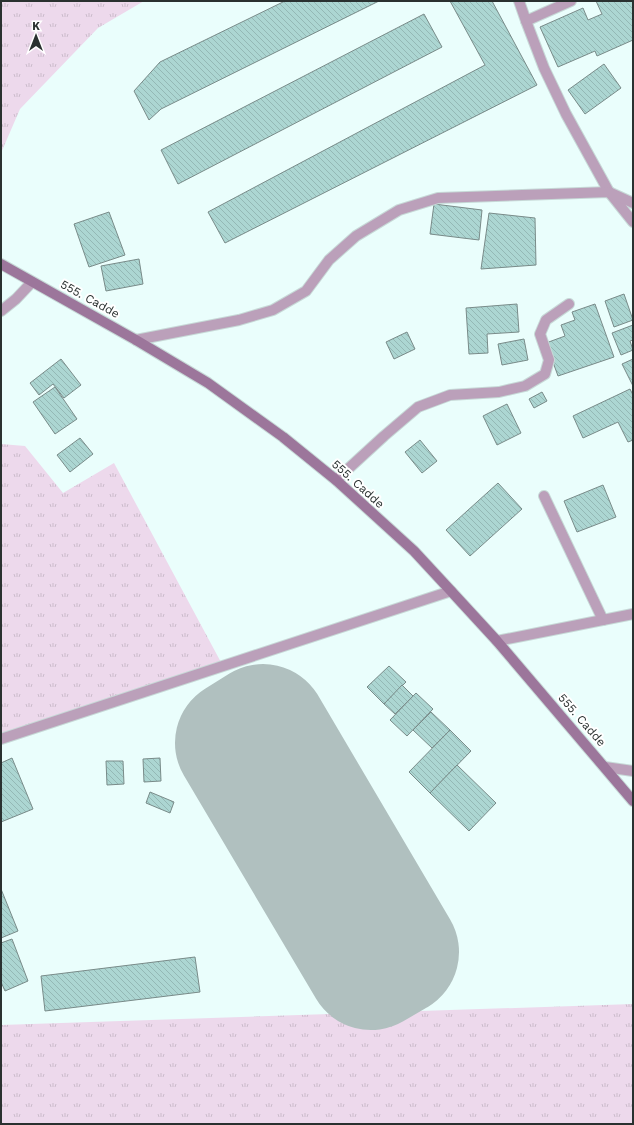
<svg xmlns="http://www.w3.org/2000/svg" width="634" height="1125" viewBox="0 0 634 1125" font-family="'Work Sans',sans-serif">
<defs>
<pattern id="grass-tufts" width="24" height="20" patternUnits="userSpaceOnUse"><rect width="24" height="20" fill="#edd9ec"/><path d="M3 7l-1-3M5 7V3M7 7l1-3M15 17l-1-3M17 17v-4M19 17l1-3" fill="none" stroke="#cbbbcb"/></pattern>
<pattern id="building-back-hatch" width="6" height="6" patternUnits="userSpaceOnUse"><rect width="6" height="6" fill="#acd6d2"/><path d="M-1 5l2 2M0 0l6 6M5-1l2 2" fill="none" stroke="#94b8b5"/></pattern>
</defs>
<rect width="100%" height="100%" fill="#eafefc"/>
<g fill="url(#grass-tufts)">
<polygon points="1,1 144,1 98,28 20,109 1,153"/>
<polygon points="1,444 25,446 63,493 114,463 223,666 1,739"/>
<polygon points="633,1004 633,1124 1,1124 1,1025"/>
</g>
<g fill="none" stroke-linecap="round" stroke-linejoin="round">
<polygon stroke="#b0c0bf" stroke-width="128" points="263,728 395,952 371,966 239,743"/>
</g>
<g fill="url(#building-back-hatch)" stroke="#798b89">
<polygon points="285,1 379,1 161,109 149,120 134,91 160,62"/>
<polygon points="450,1 492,1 537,85 225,243 208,212 485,65"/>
<polygon points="596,1 633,1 633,40 597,56 595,51 558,67 540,27 583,8 588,20 602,14"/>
<polygon points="424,14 442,47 178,184 161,150"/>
<polygon points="604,64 621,88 585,114 568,90"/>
<polygon points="434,204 482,210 479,240 430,234"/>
<polygon points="109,212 125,255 89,267 74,224"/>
<polygon points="489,213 535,218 536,265 481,269"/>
<polygon points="139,259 143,284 106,291 101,266"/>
<polygon points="624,294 633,320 614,327 605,301"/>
<polygon points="517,304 519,332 487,334 488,353 469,354 466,308"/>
<polygon points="595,304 614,357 558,376 546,343 565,336 561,325 575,320 572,312"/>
<polygon points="633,325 633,340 630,341 633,350 621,355 612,333"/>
<polygon points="407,332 415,349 394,359 386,342"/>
<polygon points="524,339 528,360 502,365 498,344"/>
<polygon points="61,359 81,385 64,398 53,384 39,395 30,383"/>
<polygon points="633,359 633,386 622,364"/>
<polygon points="55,387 77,419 55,434 33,402"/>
<polygon points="630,389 633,395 633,440 628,442 618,422 583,438 573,416"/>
<polygon points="542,392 547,401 534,408 529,399"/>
<polygon points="507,404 521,433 497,445 483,416"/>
<polygon points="80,438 93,454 70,472 57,455"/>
<polygon points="420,440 437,461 422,473 405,452"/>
<polygon points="498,483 522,509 470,556 446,530"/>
<polygon points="603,485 616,517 577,532 564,501"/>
<polygon points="389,666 406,682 384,704 367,687"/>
<polygon points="402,685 413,696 395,714 384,704"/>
<polygon points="416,693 433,709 407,736 390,720"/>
<polygon points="431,712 450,730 432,748 413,730"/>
<polygon points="450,730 471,751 430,793 409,772"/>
<polygon points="12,758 33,809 1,822 1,763"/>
<polygon points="160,758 161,781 144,782 143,759"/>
<polygon points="106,761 123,761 124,784 107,785"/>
<polygon points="457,765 496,803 469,831 430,793"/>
<polygon points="150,792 174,802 170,813 146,803"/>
<polygon points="1,889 18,931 1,938"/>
<polygon points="12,939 28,981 5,991 1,982 1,943"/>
<polygon points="195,957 200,992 45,1011 41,976"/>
</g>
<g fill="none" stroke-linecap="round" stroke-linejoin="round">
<g stroke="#c7d9d7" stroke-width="12">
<g id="street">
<polyline points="519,1 526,21 544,68 566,114 609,192 633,222"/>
<polyline points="526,21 571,1"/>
<polyline points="1,311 16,299 32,282"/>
<polyline points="136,340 239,320 273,310 306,291 329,260 356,236 399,210 438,198 609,192 633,203"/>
<polyline points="336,480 384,436 418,407 450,395 499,392 525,386 545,374 549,360 540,334 546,320 569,304"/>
<polyline points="544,496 603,620"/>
<polyline points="497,641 633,614"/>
<polyline points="1,739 451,591"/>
<polyline points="605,767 633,771"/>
</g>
</g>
<g stroke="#c7d9d7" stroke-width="12">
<polyline id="secondary" points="1,264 136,340 208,383 283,437 336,480 414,551 451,591 497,641 633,801"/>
</g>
<use href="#street" stroke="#bba0ba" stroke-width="10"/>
<use href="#secondary" stroke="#9c769b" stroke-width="10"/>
</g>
<g text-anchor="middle" stroke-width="4" stroke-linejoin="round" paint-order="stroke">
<g font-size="12" fill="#2a3130" stroke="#fff">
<text transform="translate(90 299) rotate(29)" y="4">555. Cadde</text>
<text transform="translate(358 484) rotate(42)" y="4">555. Cadde</text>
<text transform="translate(582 720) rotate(49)" y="4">555. Cadde</text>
</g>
</g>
<rect width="634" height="1125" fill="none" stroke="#2a3130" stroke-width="4"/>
<g transform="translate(36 36)" stroke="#ffffff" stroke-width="3" paint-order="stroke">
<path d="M0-3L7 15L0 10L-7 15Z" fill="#2a3130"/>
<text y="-6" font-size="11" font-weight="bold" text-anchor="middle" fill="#2a3130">K</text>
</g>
</svg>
